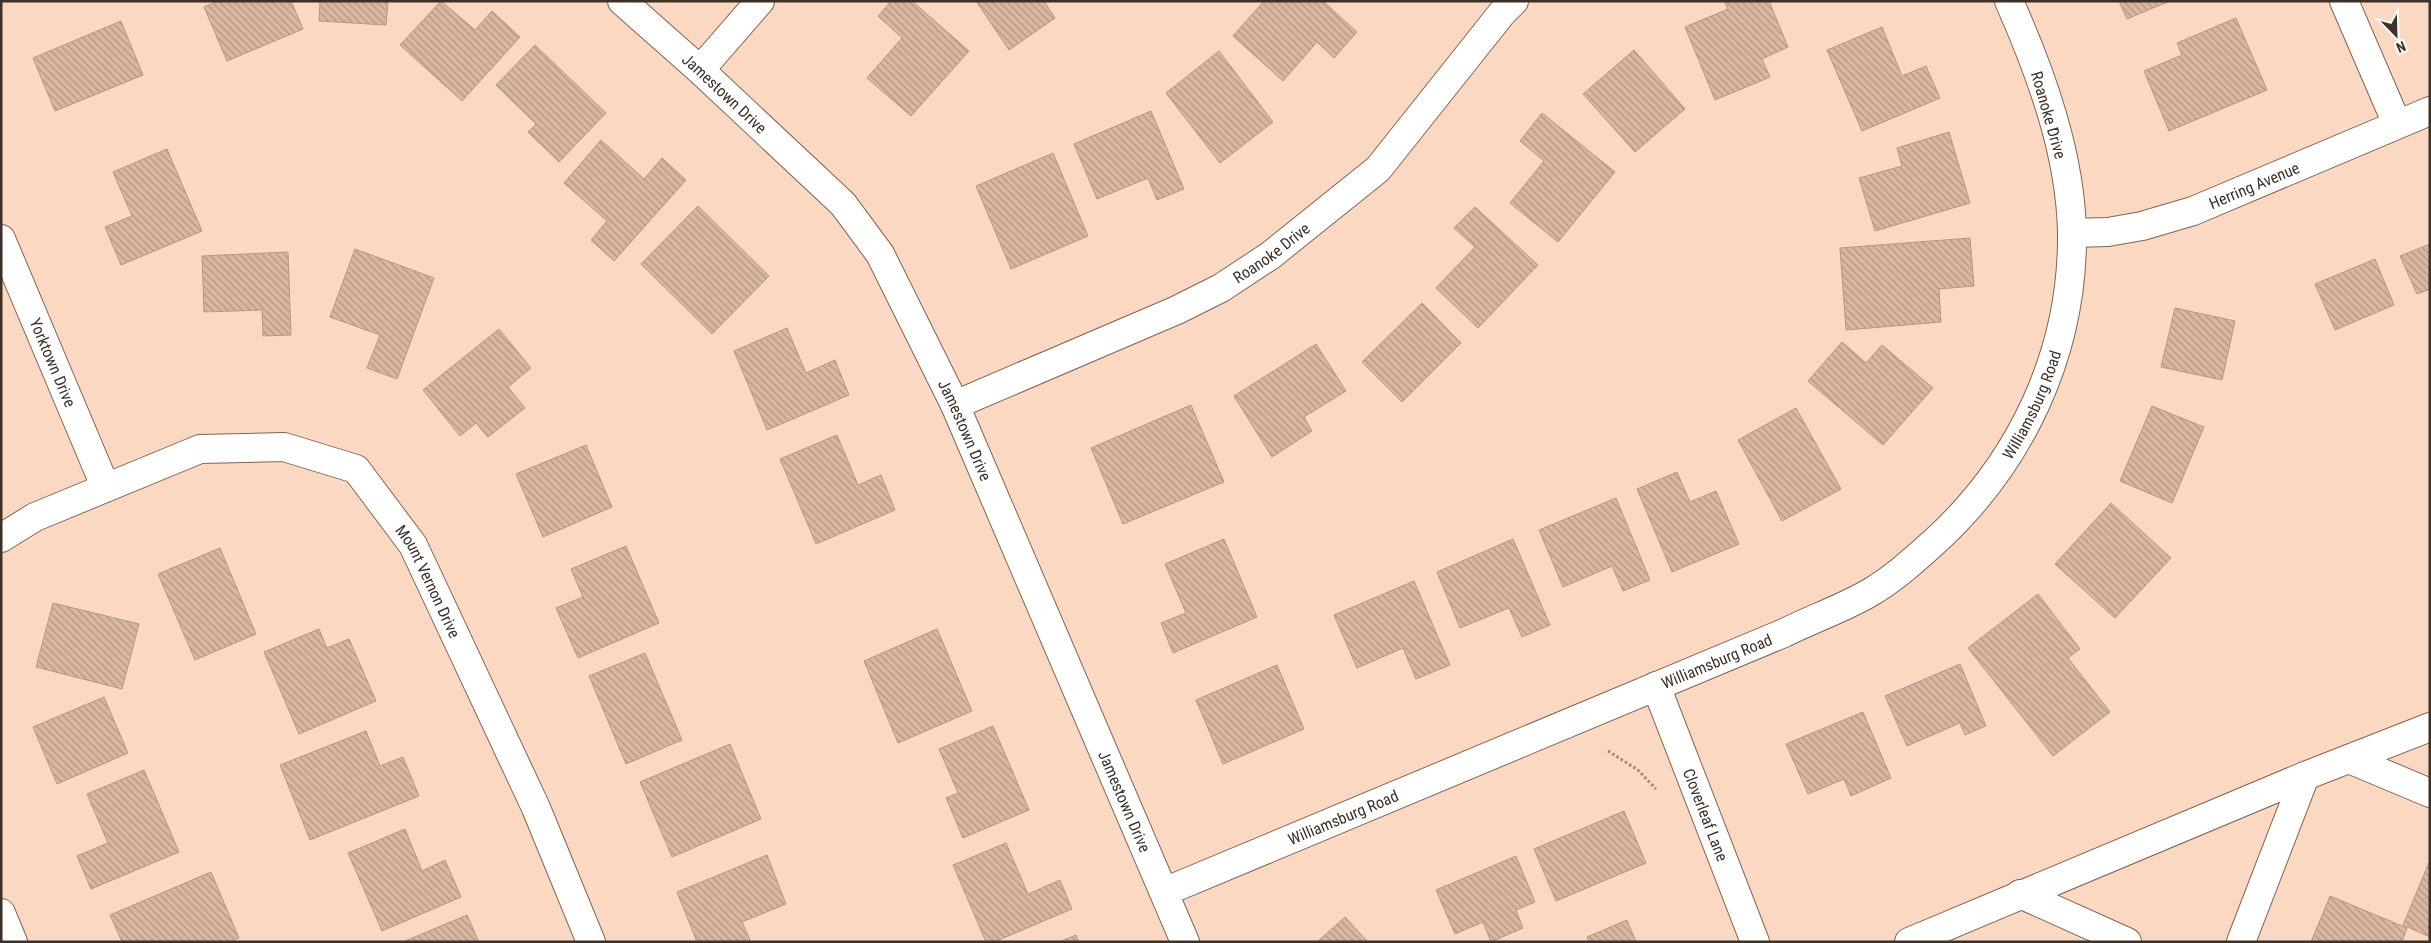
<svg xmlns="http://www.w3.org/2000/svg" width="2431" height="943" viewBox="0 0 2431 943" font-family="'Roboto Condensed',sans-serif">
<defs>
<pattern id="building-back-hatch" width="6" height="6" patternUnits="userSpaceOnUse" patternTransform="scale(1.25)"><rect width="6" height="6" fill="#d9b7a2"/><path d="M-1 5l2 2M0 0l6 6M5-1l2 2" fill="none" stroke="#b19584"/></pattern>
</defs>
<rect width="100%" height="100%" fill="#fbd8c2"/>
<g fill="url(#building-back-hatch)" stroke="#b89883">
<polygon points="218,1 291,1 303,29 227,61 204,7"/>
<polygon points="320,1 388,1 386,25 319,21"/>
<polygon points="441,1 475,30 492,11 520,37 462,101 400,45"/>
<polygon points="891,1 912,1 969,51 911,116 867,78 902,38 878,16"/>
<polygon points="976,1 1044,1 1055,18 1009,50"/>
<polygon points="1264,1 1323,1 1357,32 1334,58 1317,42 1283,81 1233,36"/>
<polygon points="1724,1 1769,1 1788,47 1762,59 1770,77 1715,100 1685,27 1728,9"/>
<polygon points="2119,1 2170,1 2127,19"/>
<polygon points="2236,18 2267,90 2169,131 2144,71 2182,55 2177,43"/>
<polygon points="121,21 143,75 55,111 33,58"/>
<polygon points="1882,27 1902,76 1926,66 1940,98 1862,131 1827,50"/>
<polygon points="535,45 606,113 559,162 528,132 536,124 496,85"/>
<polygon points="1634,50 1685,109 1635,152 1583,94"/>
<polygon points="1219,51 1273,122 1220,163 1166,93"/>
<polygon points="1151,111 1184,189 1157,200 1148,178 1097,199 1074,144"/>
<polygon points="1542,113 1615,172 1558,242 1510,203 1544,161 1520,141"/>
<polygon points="1949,132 1970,203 1875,231 1859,178 1902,166 1897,148"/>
<polygon points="601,140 644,179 662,158 686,180 614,261 591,240 607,221 564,183"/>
<polygon points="167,149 202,231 121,265 105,227 132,216 113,172"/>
<polygon points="1053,153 1088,236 1011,269 976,186"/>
<polygon points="698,206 769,276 712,334 641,264"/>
<polygon points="1475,207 1538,265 1478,328 1436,288 1475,247 1454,228"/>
<polygon points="1970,238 1974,286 1939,289 1941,322 1846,330 1840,248"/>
<polygon points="2430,244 2430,289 2417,294 2400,256"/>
<polygon points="355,249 434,278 397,379 367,368 380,335 330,317"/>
<polygon points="288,252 291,335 263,336 262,310 204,312 202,256"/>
<polygon points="2375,259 2394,305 2335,330 2315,284"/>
<polygon points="1422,303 1461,343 1402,402 1362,362"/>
<polygon points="2175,308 2235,321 2222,380 2161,367"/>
<polygon points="787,328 806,373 835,360 849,395 767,430 734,351"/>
<polygon points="499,329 531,368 508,387 525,408 488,437 476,423 460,436 423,390"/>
<polygon points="1842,342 1866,363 1882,345 1933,388 1883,445 1808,381"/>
<polygon points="1316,344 1346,391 1304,417 1312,431 1272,457 1234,396"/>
<polygon points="1191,405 1224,482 1123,524 1091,448"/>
<polygon points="2152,406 2204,427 2172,503 2120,481"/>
<polygon points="1796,408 1841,489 1782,521 1738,440"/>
<polygon points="837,435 858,485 881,475 895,510 816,544 780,459"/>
<polygon points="586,445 612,507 543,537 516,474"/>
<polygon points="1677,472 1690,502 1716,491 1739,544 1672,572 1637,489"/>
<polygon points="1616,498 1650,580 1623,591 1612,566 1563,587 1539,530"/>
<polygon points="2111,503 2171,558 2115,618 2055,564"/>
<polygon points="1224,539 1257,617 1173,653 1161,623 1186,613 1165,564"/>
<polygon points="1513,539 1550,625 1522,637 1509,608 1460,628 1437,572"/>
<polygon points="626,546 659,623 578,658 556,608 583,597 571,569"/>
<polygon points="220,548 256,634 195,660 158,574"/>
<polygon points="1414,581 1450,665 1416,679 1403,648 1357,668 1334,615"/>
<polygon points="2038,594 2080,649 2068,658 2110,712 2053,756 1968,648"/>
<polygon points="53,603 139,624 122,689 36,667"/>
<polygon points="319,629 327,648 349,639 376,701 299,734 264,652"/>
<polygon points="937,629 972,711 898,743 864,661"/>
<polygon points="645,653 682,740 626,764 589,676"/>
<polygon points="1960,664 1986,726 1965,735 1960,723 1907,746 1885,696"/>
<polygon points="1277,665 1304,729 1223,764 1196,700"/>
<polygon points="104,697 128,753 57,784 33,727"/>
<polygon points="1863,712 1891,778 1851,796 1844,779 1808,794 1786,744"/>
<polygon points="993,726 1029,810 963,838 946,798 958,793 939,749"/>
<polygon points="366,731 380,766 403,757 419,796 310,840 280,765"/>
<polygon points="730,744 761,819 672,857 640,782"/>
<polygon points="144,770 179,852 91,889 77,856 108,843 87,794"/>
<polygon points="1624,811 1646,863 1556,901 1534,849"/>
<polygon points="405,829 422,871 445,860 461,897 382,931 348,853"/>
<polygon points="1006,843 1028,894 1060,880 1072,909 994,942 986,942 953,865"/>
<polygon points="767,855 786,904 742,922 751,942 697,942 677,892"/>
<polygon points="1516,856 1535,902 1516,910 1523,928 1491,942 1483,922 1455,934 1436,890"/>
<polygon points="2430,860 2430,937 2403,925"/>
<polygon points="211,872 239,938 229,942 122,942 110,915"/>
<polygon points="2330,896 2407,928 2402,942 2311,942"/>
<polygon points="467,915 479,942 405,942 405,941"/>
<polygon points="1345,917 1368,942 1317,942"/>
<polygon points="1627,920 1636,942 1589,942 1587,937"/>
<polygon points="1076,935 1079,942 1059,942"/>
</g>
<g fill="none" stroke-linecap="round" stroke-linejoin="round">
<g stroke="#826450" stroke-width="30">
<g id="minor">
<path id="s1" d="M622 1 700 70 843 204 880 254 955 405 1185 942"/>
<polyline points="2344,1 2397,124"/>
<polyline points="700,70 760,1"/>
<path id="s2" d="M2072 233 2108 232 2142 226 2193 211 2430 111"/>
<path id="s3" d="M1 239 105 486"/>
<path id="s4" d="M955 405 1177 310 1221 288 1271 255 1378 169 1502 13 1514 1"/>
<path id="s5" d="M1 538 35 517 200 449 284 447 356 469 413 545 536 808 591 942"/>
<path id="s6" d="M1656 686 1755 942"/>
<polyline points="2349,759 2430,793"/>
<path id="s7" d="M1164 892 1784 633C1812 619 1844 608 1871 592 1893 579 1913 561 1932 544 2020 465 2073 354 2072 234 2071 155 2041 73 2009 1"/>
<polyline points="2020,894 2127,942"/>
<polyline points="1,913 13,942"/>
<polyline points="1909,942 2305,776 2430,727"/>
<polyline points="2241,942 2305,776"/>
</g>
</g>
<polyline stroke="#a18878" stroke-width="3" stroke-dasharray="2.5 2.5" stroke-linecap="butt" points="1608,751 1638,770 1656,789"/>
<use href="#minor" stroke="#fff" stroke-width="28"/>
</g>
<g text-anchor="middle" stroke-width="4" stroke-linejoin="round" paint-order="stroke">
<g font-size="16" fill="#3d3027" stroke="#fff">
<text dy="6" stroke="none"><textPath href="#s1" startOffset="138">Jamestown Drive</textPath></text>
<text transform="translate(2049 115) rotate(74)" y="6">Roanoke Drive</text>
<text dy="6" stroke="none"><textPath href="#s2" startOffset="190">Herring Avenue</textPath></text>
<text dy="6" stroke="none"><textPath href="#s4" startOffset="352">Roanoke Drive</textPath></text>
<text dy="6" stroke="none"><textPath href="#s3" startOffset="134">Yorktown Drive</textPath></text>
<text dy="6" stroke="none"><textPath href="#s7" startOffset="1019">Williamsburg Road</textPath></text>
<text dy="6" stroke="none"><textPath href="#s1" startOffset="558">Jamestown Drive</textPath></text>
<text dy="6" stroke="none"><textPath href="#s5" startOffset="512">Mount Vernon Drive</textPath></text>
<text dy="6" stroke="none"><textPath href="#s7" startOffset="599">Williamsburg Road</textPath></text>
<text dy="6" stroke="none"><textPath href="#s1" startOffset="962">Jamestown Drive</textPath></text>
<text dy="6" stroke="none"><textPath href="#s6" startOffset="138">Cloverleaf Lane</textPath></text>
<text dy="6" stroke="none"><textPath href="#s7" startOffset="194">Williamsburg Road</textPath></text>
</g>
</g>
<rect width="2431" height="943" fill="none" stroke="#3d3027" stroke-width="5"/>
<g transform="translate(2396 35) rotate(157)" stroke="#ffffff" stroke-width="4" paint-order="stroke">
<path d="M0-4L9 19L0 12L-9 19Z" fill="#3d3027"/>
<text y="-8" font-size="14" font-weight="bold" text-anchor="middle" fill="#3d3027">N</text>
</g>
</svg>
